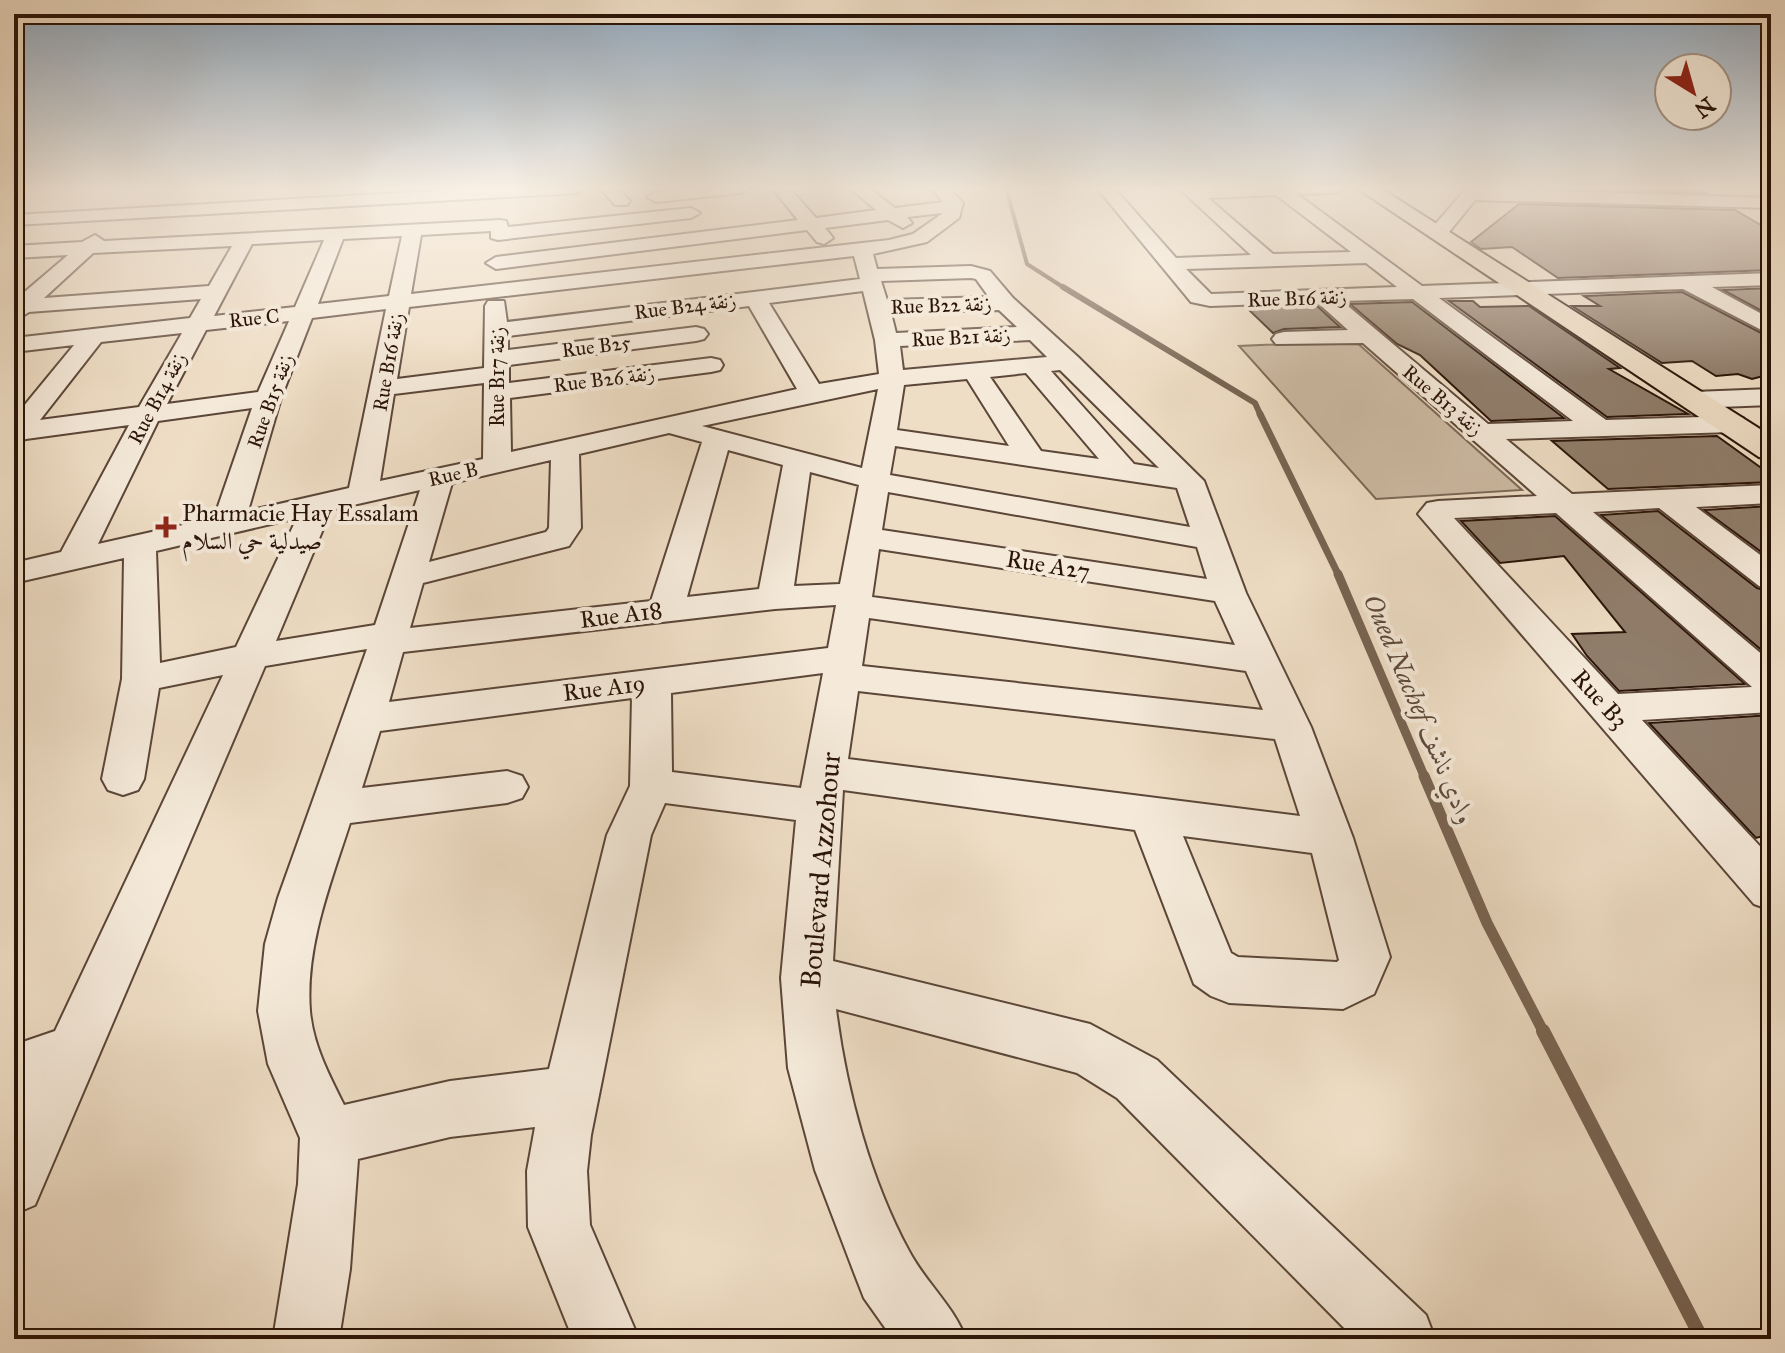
<svg xmlns="http://www.w3.org/2000/svg" width="1785" height="1353" viewBox="0 0 1785 1353" font-family="'IM FELL Great Primer',Amiri,serif">
<rect width="100%" height="100%" fill="#efdec6"/>
<filter id="stains"><feTurbulence type="fractalNoise" baseFrequency=".0025" numOctaves="4"/><feColorMatrix values="0 0 0 0 .2 0 0 0 0 .09 0 0 0 0 .02 0 0 0 .5 -.17"/></filter>
<radialGradient id="worn" r=".72"><stop offset=".6" stop-color="#630" stop-opacity="0"/><stop offset="1" stop-color="#630" stop-opacity=".3"/></radialGradient>
<polygon fill="#cebca6" stroke="#7c6857" stroke-width="2" points="1355,341 1522,490 1376,499 1239,346"/>
<g fill="none" stroke-linecap="round" stroke-linejoin="round">
<polyline stroke="#786453" stroke-width="4" points="1006,188 1027,264 1066,289"/>
<polyline stroke="#786453" stroke-width="6" points="1063,287 1255,403 1261,416"/>
<polyline stroke="#786453" stroke-width="7" points="1260,414 1339,576"/>
<polyline stroke="#786453" stroke-width="9" points="1338,574 1425,778"/>
<polyline stroke="#786453" stroke-width="11" points="1424,776 1487,923 1544,1033"/>
<polyline stroke="#786453" stroke-width="14" points="1543,1031 1702,1339"/>
</g>
<g fill="#907d6b" stroke="#2a1408" stroke-width="2">
<polygon points="1560,188 1698,188 1706,193"/>
<polygon points="1519,204 1735,210 1771,231 1771,270 1558,278 1512,247 1481,249 1471,242"/>
<polygon points="1771,288 1771,316 1723,290"/>
<polygon points="1682,292 1771,338 1771,374 1752,379 1738,374 1716,376 1692,361 1662,363 1572,306 1600,306 1584,296"/>
<polygon points="1449,301 1473,301 1480,307 1529,306 1620,368 1609,369 1688,414 1607,417"/>
<polygon points="1412,302 1564,418 1491,421 1420,355 1397,344 1350,304"/>
<polygon points="1316,305 1340,327 1284,329 1273,333 1247,308"/>
<polygon points="1717,436 1771,475 1771,482 1608,489 1552,441"/>
<polygon points="1771,506 1771,559 1704,510"/>
<polygon points="1658,511 1757,588 1771,592 1771,658 1601,515"/>
<polygon points="1555,516 1745,684 1619,691 1587,656 1572,634 1625,632 1564,556 1500,563 1461,521"/>
<polygon points="1771,715 1771,834 1756,838 1649,723"/>
</g>
<g fill="none" stroke-linecap="round" stroke-linejoin="round">
<g stroke="#5b4638" stroke-width="4">
<g id="minor">
<polygon points="487,188 586,188 578,193 14,225 14,215"/>
<polygon points="600,188 618,188 630,201 627,205 615,205"/>
<polygon points="692,188 749,188 741,193 656,202 647,197 656,192"/>
<path d="M772 188H789L816 218 876 210 850 188H869L895 208 943 202 931 188H949L963 203 959 218 927 242 873 254 877 269 971 266 990 271 1013 298 1078 357 1204 481 1246 593 1311 727 1353 838 1390 957 1374 994 1343 1009 1229 1003 1211 996 1194 984 1135 830 843 790 833 961 1090 1024 1157 1060 1426 1315 1435 1339H1355L1117 1098 1077 1073 836 1009C846 1089 870 1179 909 1251 926 1283 953 1305 966 1339H893L864 1298 855 1275 815 1170 788 1068 781 978 796 820 665 803 651 835 591 1135 587 1171 590 1225 639 1339H573L528 1227 527 1171 535 1127 450 1137 358 1159 350 1269 339 1339H273L298 1184 300 1138 268 1064 258 1011 265 944 278 898 367 649 265 666 35 1205 14 1214V1118L25 1095 14 1099V1045L55 1031 223 675 159 688 144 779 138 790 123 795 108 790 102 779 122 679 124 558 14 583V563L61 552 129 425 26 439 14 444V418L74 345 14 352V338L190 318 201 299 29 312 14 321V301L68 255 14 258V246L82 242 95 235 104 241 500 220 506 221 508 227 691 208 700 213 691 218 498 240 491 238V231L421 235 411 294 889 240 913 234 943 213 907 217 912 223 903 228 888 220 825 228 833 238 824 244 817 242 807 230 496 269 486 263 496 257 798 220ZM402 236 389 296 318 304 343 239ZM324 240 295 307 214 316 252 244ZM232 246 209 286 44 298 93 253ZM854 256 860 279 507 322 504 301H488L485 306 484 368 397 379 409 307ZM971 278 976 279 989 297 887 300 881 281ZM863 291 875 340 879 374 819 384 769 303ZM749 306 797 389 511 452 510 398 711 372 720 370 723 365 720 360 711 358 509 383V365L696 341 704 339 708 334 704 329 696 327 508 350V336ZM386 309 349 488 248 511 281 398 312 318ZM999 310 1017 327 896 333 891 313ZM289 321 258 392 167 404 206 330ZM182 333 139 407 40 420 101 342ZM1030 340 1047 357 903 370 900 346ZM1060 370 1159 468 1134 464 1051 371ZM1026 373 1099 459 1041 451 990 377ZM967 379 1009 446 897 430 904 385ZM484 383 483 459 380 481 394 394ZM878 389 862 468 702 426ZM252 408 214 518 98 544 158 421ZM669 433 702 442 651 601 410 628 423 583 569 546 581 528 579 454ZM895 446 1177 488 1190 527 890 475ZM728 450 783 465 759 589 687 597ZM551 460 549 528 546 532 429 562 452 483ZM810 472 859 485 840 584 794 586ZM420 490 375 625 276 641 331 510ZM888 492 1197 547 1207 579 882 530ZM297 518 236 647 160 663 156 551ZM879 549 1215 601 1235 645 872 597ZM836 605 828 648 389 702 403 652 775 609ZM869 618 1246 671 1263 710 862 666ZM823 673 801 788 672 772 671 693ZM858 691 1275 739 1300 816 848 759ZM632 698 630 786 607 835 549 1069 450 1081 344 1105C329 1075 313 1045 310 1011 305 947 331 882 350 823L507 803 522 798 528 787 522 776 507 771 362 788 380 731ZM1183 836 1312 853 1339 960 1337 962 1238 957 1231 953Z"/>
<path d="M1097 188H1114L1176 258 1251 255 1179 188H1344L1336 193 1297 194 1422 286 1771 273V285L1712 287 1771 319V335L1683 289 1439 298 1606 420 1733 416 1743 418 1746 424 1743 430 1733 432 1506 439 1572 494 1771 485V503L1696 507 1771 563V589L1759 586 1659 508 1593 512 1771 662V712L1642 720 1771 858V910L1754 904 1418 514 1427 503 1438 501 1537 496 1363 343 1276 344 1272 339 1276 334 1284 332 1348 330 1317 302 1210 306 1191 302ZM1276 195 1351 252 1273 254 1208 198ZM1366 263 1397 287 1211 294 1186 269ZM1413 299 1573 421 1488 424 1342 301ZM1556 513 1752 687 1618 694 1454 518Z"/>
<polygon points="1467,188 1771,198 1771,208 1475,200 1445,237 1431,237 1429,233 1431,229"/>
<polygon points="1771,389 1771,405 1694,408 1685,406 1681,400 1685,394 1694,392"/>
</g>
</g>
<g stroke="#2a1408" stroke-width="4">
<polygon id="major" points="1357,188 1380,188 1771,436 1771,460 1759,457"/>
</g>
<use href="#minor" fill="#f5eada" fill-rule="evenodd"/>
<use href="#major" fill="#efdec6" fill-rule="evenodd"/>
</g>
<linearGradient id="sky" x2="0" y2="1"><stop stop-color="#90a9c0"/><stop offset="0.5" stop-color="#f8f0e5"/><stop offset="1" stop-color="#f8f0e5" stop-opacity="0"/></linearGradient>
<rect width="1785" height="377" fill="url(#sky)"/>
<path fill="#8f2418" stroke="#f5eada" stroke-width="3" d="M162 515h8v8h8v8h-8v8h-8v-8h-8v-8h8z"/>
<g text-anchor="middle" stroke-width="8" stroke-linejoin="round" paint-order="stroke">
<g font-size="20" fill="#2a1408" stroke="#f5eada">
<text transform="translate(1297 298) rotate(-2)" y="7">Rue B16 زنقة</text>
<text transform="translate(941 305) rotate(-2)" y="7">Rue B22 زنقة</text>
<text transform="translate(685 306) rotate(-7)" y="7">Rue B24 زنقة</text>
<text transform="translate(254 318) rotate(-6)" y="7">Rue C</text>
<text transform="translate(961 337) rotate(-3)" y="7">Rue B21 زنقة</text>
<text transform="translate(596 346) rotate(-7)" y="7">Rue B25</text>
<text transform="translate(388 362) rotate(-80)" y="7">Rue B16 زنقة</text>
<text transform="translate(497 377) rotate(-90)" y="7">Rue B17 زنقة</text>
<text transform="translate(604 379) rotate(-7)" y="7">Rue B26 زنقة</text>
<text transform="translate(157 398) rotate(-62)" y="7">Rue B14 زنقة</text>
<text transform="translate(1443 400) rotate(40)" y="7">Rue B13 زنقة</text>
<text transform="translate(270 401) rotate(-70)" y="7">Rue B15 زنقة</text>
<text transform="translate(453 474) rotate(-13)" y="7">Rue B</text>
</g>
<g font-size="24" fill="#2a1408" stroke="#f5eada" text-anchor="start">
<text x="182" y="521">Pharmacie Hay Essalam<tspan x="182" dy="28">صيدلية حي السلام</tspan></text>
</g>
<g font-size="24" fill="#2a1408" stroke="#f5eada">
<text transform="translate(1048 565) rotate(9)" y="8">Rue A27</text>
<text transform="translate(621 615) rotate(-7)" y="8">Rue A18</text>
<text transform="translate(604 688) rotate(-7)" y="8">Rue A19</text>
<text transform="translate(1600 699) rotate(48)" y="8">Rue B3</text>
</g>
<g font-size="26" font-style="italic" fill="#5e493a" stroke="#f5eada">
<text transform="translate(1420 709) rotate(67)" y="9">Oued Nachef وادي ناشف</text>
</g>
<g font-size="28" fill="#2a1408" stroke="#f5eada">
<text transform="translate(820 870) rotate(-85)" y="10">Boulevard Azzohour</text>
</g>
</g>
<rect width="1785" height="1353" fill="none" stroke="#efdec6" stroke-width="48"/>
<rect x="16" y="16" width="1753" height="1321" fill="none" stroke="#2a1408" stroke-width="4"/>
<rect x="24" y="24" width="1737" height="1305" fill="none" stroke="#2a1408" stroke-width="2"/>
<g transform="translate(1693 92) rotate(143)"><circle r="38" fill="#f5eada" stroke="#a49486" stroke-width="2"/>
<path d="M0-6L14 30L0 20L-14 30Z" fill="#8f2418"/>
<text y="-12" font-size="22" font-weight="bold" text-anchor="middle" fill="#2a1408">N</text>
</g>
<rect width="100%" height="100%" filter="url(#stains)"/>
<rect width="100%" height="100%" fill="url(#worn)"/>
</svg>
